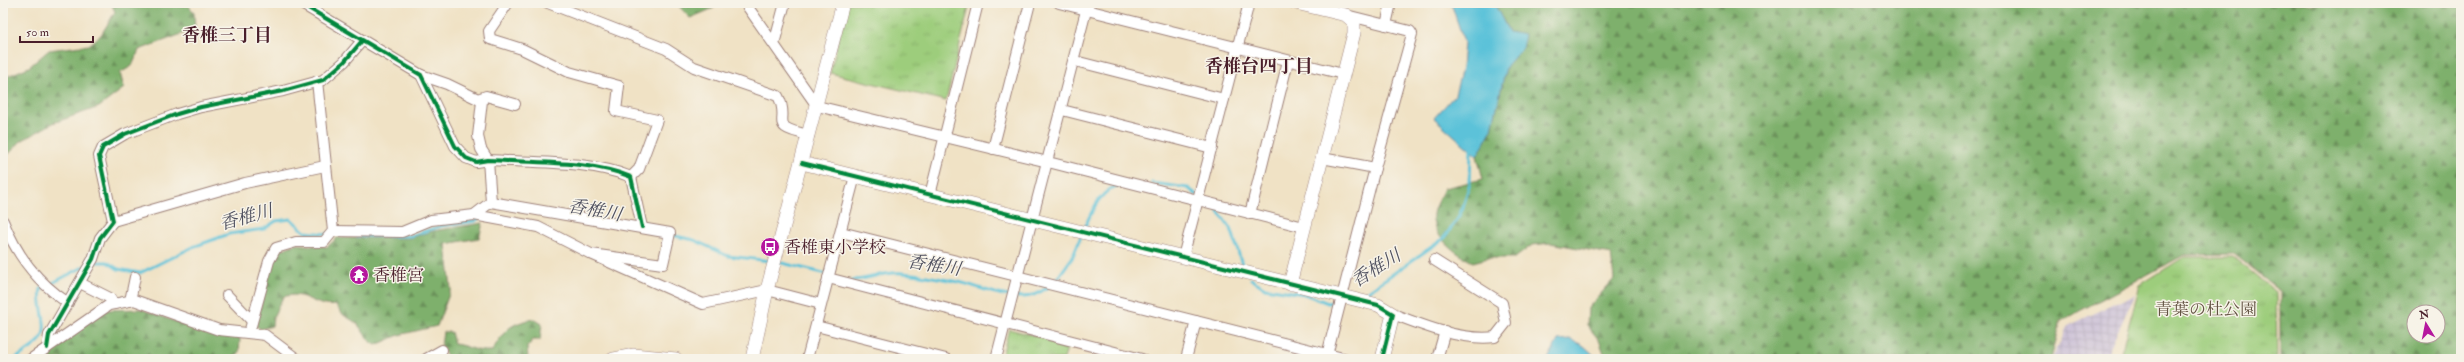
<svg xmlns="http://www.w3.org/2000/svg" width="2464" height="362" viewBox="0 0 2464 362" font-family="'IM FELL Double Pica','Noto Serif JP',serif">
<defs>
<pattern id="industrial-grid" width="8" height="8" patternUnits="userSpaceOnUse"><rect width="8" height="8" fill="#cabfd6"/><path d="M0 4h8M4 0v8" fill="none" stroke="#afa4b8"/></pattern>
<pattern id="forest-firs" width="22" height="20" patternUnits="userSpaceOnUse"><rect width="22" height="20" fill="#7eb06c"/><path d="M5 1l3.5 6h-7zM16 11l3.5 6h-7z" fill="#698f59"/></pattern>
<pattern id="park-tufts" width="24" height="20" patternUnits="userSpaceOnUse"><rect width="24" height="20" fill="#9dcd7c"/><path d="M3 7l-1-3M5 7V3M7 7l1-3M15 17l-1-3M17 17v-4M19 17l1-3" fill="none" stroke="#89b06b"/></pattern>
</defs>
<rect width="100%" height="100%" fill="#f7f3e8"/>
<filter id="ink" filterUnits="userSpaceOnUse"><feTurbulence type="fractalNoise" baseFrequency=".025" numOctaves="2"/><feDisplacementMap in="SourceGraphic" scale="8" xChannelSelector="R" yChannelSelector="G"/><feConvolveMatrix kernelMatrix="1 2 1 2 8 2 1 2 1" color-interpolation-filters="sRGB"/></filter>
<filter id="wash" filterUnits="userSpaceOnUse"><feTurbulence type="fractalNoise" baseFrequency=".012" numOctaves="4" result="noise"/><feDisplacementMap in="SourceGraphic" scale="16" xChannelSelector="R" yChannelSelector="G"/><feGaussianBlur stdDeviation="0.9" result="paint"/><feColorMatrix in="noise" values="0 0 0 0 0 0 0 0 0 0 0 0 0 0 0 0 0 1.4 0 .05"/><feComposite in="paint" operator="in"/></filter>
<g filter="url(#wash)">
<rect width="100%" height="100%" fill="#f0e2c5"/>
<polygon fill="url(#industrial-grid)" points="2135,294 2105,359 2052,359 2068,326"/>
<g fill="url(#forest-firs)" stroke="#64684c" fill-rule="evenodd">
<polygon points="111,3 187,3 194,13 195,29 139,50 132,66 120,73 124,88 99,107 53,123 21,141 3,160 3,78 29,67 49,50 89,45 101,35 115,12"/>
<polygon points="676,3 712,3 714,8 690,18"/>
<path d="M1494 3H2461V359H2280V291L2233 254 2184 255 2061 321 2051 359H1606L1599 340 1587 325 1588 308 1614 279 1611 254 1551 243 1532 245 1515 258H1488L1473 262C1457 255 1430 235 1433 214 1434 206 1441 196 1444 188L1483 179 1477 156 1492 129 1506 67 1522 48 1509 32ZM2414 312H2438V336H2414Z"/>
<path d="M483 223 479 238 446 244 451 289 437 326 399 335 376 345C366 340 364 331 357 324 347 315 345 320 336 305 314 309 306 289 283 297L273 317 272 326 261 329 256 326 271 264 277 252 295 244 327 247 337 238H409L433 231Z"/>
<polygon points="141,309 190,327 209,328 240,338 239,353 232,359 42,359 91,319 107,310"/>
<path d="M534 319 542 324 540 340H533L527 347 528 359H449L441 346 443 332H451L454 344C470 346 474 352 492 351 505 330 508 324 534 319Z"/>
</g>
<g fill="url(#park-tufts)" stroke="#747654">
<polygon points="847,3 970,3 946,101 830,73"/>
<polygon points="2184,257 2233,257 2276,292 2277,359 2119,359 2140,285"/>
<polygon points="1009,329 1068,344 1064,359 1001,359"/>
</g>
<g fill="#5bc2d9" stroke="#527082">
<polygon points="1451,3 1494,3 1509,32 1525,35 1522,48 1506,67 1492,129 1477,156 1434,118 1455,95 1462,68 1464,42"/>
<polygon points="1570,339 1584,346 1598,359 1548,359 1558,340"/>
</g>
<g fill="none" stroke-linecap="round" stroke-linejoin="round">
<g stroke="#5bc2d9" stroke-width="3">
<polyline points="1152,183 1188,188 1197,195"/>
<polyline points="1216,208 1232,231 1243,268"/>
<path d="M1084 229C1091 213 1101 187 1122 185"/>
<polyline points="671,235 694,240 728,256 771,261"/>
<polyline points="357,236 410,236 441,226 475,221 479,218"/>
<polyline points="94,262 107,262 118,269 140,273 193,247 229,234 264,229 276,221 291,219 305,232 328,234"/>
<polyline points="778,262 827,274"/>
<polyline points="1251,279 1265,288 1304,294 1328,303 1338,301"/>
<path d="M852 280C871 280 881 271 903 273 920 274 937 278 954 281 977 285 999 298 1023 297 1032 297 1041 292 1048 287"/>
<polyline points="1054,283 1072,258 1081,236"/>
<polyline points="1361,296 1443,239 1457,220 1463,207 1470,183 1471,149"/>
<path d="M15 359C23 353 35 347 41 339 50 325 37 304 41 289L87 265"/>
</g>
</g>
</g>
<g filter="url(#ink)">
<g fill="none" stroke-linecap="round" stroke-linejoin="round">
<g stroke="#9d8078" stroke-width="12">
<g id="minor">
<path d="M300 3 421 75 455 146 466 158 476 162 488 160C533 163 589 160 631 177L642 227"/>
<polyline points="508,3 489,31 490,39 522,49 569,72 619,86 616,111 657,120 639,169 631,177"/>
<path d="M548 3 666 49 694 67 778 96C792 122 765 126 809 135"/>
<polyline points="745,3 817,106 1048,162 1304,227"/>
<polyline points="1059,3 1343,74"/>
<polyline points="1386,25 1391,3"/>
<polyline points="774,44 785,3"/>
<polyline points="1075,61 1224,99"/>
<polyline points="421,75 447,84 482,101 478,136 481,149 488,160 491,202"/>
<polyline points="478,99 486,96 515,104"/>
<polyline points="1062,110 1212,148"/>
<polyline points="993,149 1030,3"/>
<polyline points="1322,158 1375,168"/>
<polyline points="930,195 978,3"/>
<polyline points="1250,214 1288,61"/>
<polyline points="474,215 538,227 591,254 703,304 767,290 821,304"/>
<path d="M3 221C17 256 37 282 68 303"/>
<polyline points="113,221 245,183 325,166"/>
<polyline points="333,231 402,232 431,220 474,215 491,202 670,233 663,264 591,254"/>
<polyline points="841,232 1347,359"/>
<polyline points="1183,257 1249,3"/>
<polyline points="828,278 1142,359"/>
<polyline points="80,283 110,298 114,304"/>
<polyline points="227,295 252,321"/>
<polyline points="130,301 135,277"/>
<path d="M1393 314C1424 326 1462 341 1495 337L1506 323 1502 303 1434 260"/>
<polyline points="816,326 946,359"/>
<polyline points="249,333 269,261 276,248 296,242 324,242 333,231 317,81"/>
<polyline points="47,348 49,335 93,259 100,238 113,221 99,156 103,147 125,134 177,114 201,107 283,91 323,80 344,62 361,42"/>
<polyline points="31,359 109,305 134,300 219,330 265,335 297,359"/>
<polyline points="426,359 442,350"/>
<polyline points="807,359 855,176"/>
<polyline points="996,359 1088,3"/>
<polyline points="1186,359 1196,321"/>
<polyline points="1326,359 1375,168 1412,34 1410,31 1346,15"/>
<polyline points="1437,359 1445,331"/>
</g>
</g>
<g stroke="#9d8078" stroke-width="14">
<g id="tertiary">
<polyline points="802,163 1378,305 1393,314 1382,359"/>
<polyline points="1290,284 1354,33 1354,22 1346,15 1296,3"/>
<polyline points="613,359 633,355 676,359"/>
<polyline points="752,359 767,290 843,3"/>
</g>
</g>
<use href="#minor" stroke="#fff" stroke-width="10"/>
<use href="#tertiary" stroke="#fff" stroke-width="13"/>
<g stroke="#f7f3e8" stroke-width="6">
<g id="cycleway">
<path d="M300 3 421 75 455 146 466 158 476 162 488 160C533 163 589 160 631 177L642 227"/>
<polyline points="802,163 1378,305 1393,314 1382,359"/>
<polyline points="47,348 49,335 93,259 100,238 113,221 99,156 103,147 125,134 177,114 201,107 283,91 323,80 344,62 361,42"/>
</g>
</g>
<use href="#cycleway" stroke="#00873e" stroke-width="4"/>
</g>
</g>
<defs>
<g id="bus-disc" transform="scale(1)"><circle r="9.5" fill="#b5179e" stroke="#f7f3e8"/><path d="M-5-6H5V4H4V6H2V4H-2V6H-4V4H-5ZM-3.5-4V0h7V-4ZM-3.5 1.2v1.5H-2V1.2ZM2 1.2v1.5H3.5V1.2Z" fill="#fff"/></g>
<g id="temple-disc" transform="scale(1)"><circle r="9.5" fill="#b5179e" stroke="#f7f3e8"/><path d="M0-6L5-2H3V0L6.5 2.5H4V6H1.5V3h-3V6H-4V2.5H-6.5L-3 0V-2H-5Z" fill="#fff"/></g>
</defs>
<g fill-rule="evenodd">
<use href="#bus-disc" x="770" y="247"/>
<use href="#temple-disc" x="359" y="275"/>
</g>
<g text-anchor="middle" stroke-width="3" stroke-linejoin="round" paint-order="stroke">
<g font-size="17" fill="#4a1f2b" stroke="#f7f3e8" text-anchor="start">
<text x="784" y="253">香椎東小学校</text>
<text x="373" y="281">香椎宮</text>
</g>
<g font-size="17" fill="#635343" stroke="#f7f3e8">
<text x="2206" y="315">青葉の杜公園</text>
</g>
<g font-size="18" font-weight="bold" fill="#4a1f2b" stroke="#f7f3e8">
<text x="227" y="41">香椎三丁目</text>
<text x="1259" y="72">香椎台四丁目</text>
</g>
<g font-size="18" font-style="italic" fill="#4f505f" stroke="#f7f3e8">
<text transform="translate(595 210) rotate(10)" y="6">香椎川</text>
<text transform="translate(246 217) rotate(-15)" y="6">香椎川</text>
<text transform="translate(934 265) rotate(9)" y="6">香椎川</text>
<text transform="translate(1376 268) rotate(-32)" y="6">香椎川</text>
</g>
</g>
<rect width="2464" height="362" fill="none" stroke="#f7f3e8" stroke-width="16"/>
<g transform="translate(2426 324) rotate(350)"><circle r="19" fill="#f7f3e8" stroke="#b29e9c"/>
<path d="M0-3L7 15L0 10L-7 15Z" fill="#b5179e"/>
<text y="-6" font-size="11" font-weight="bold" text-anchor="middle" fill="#4a1f2b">N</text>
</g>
<path d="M20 36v6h73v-6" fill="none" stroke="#4a1f2b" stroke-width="2"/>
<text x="26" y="36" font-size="12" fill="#4a1f2b" stroke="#f7f3e8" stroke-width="3" paint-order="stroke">50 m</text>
</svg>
